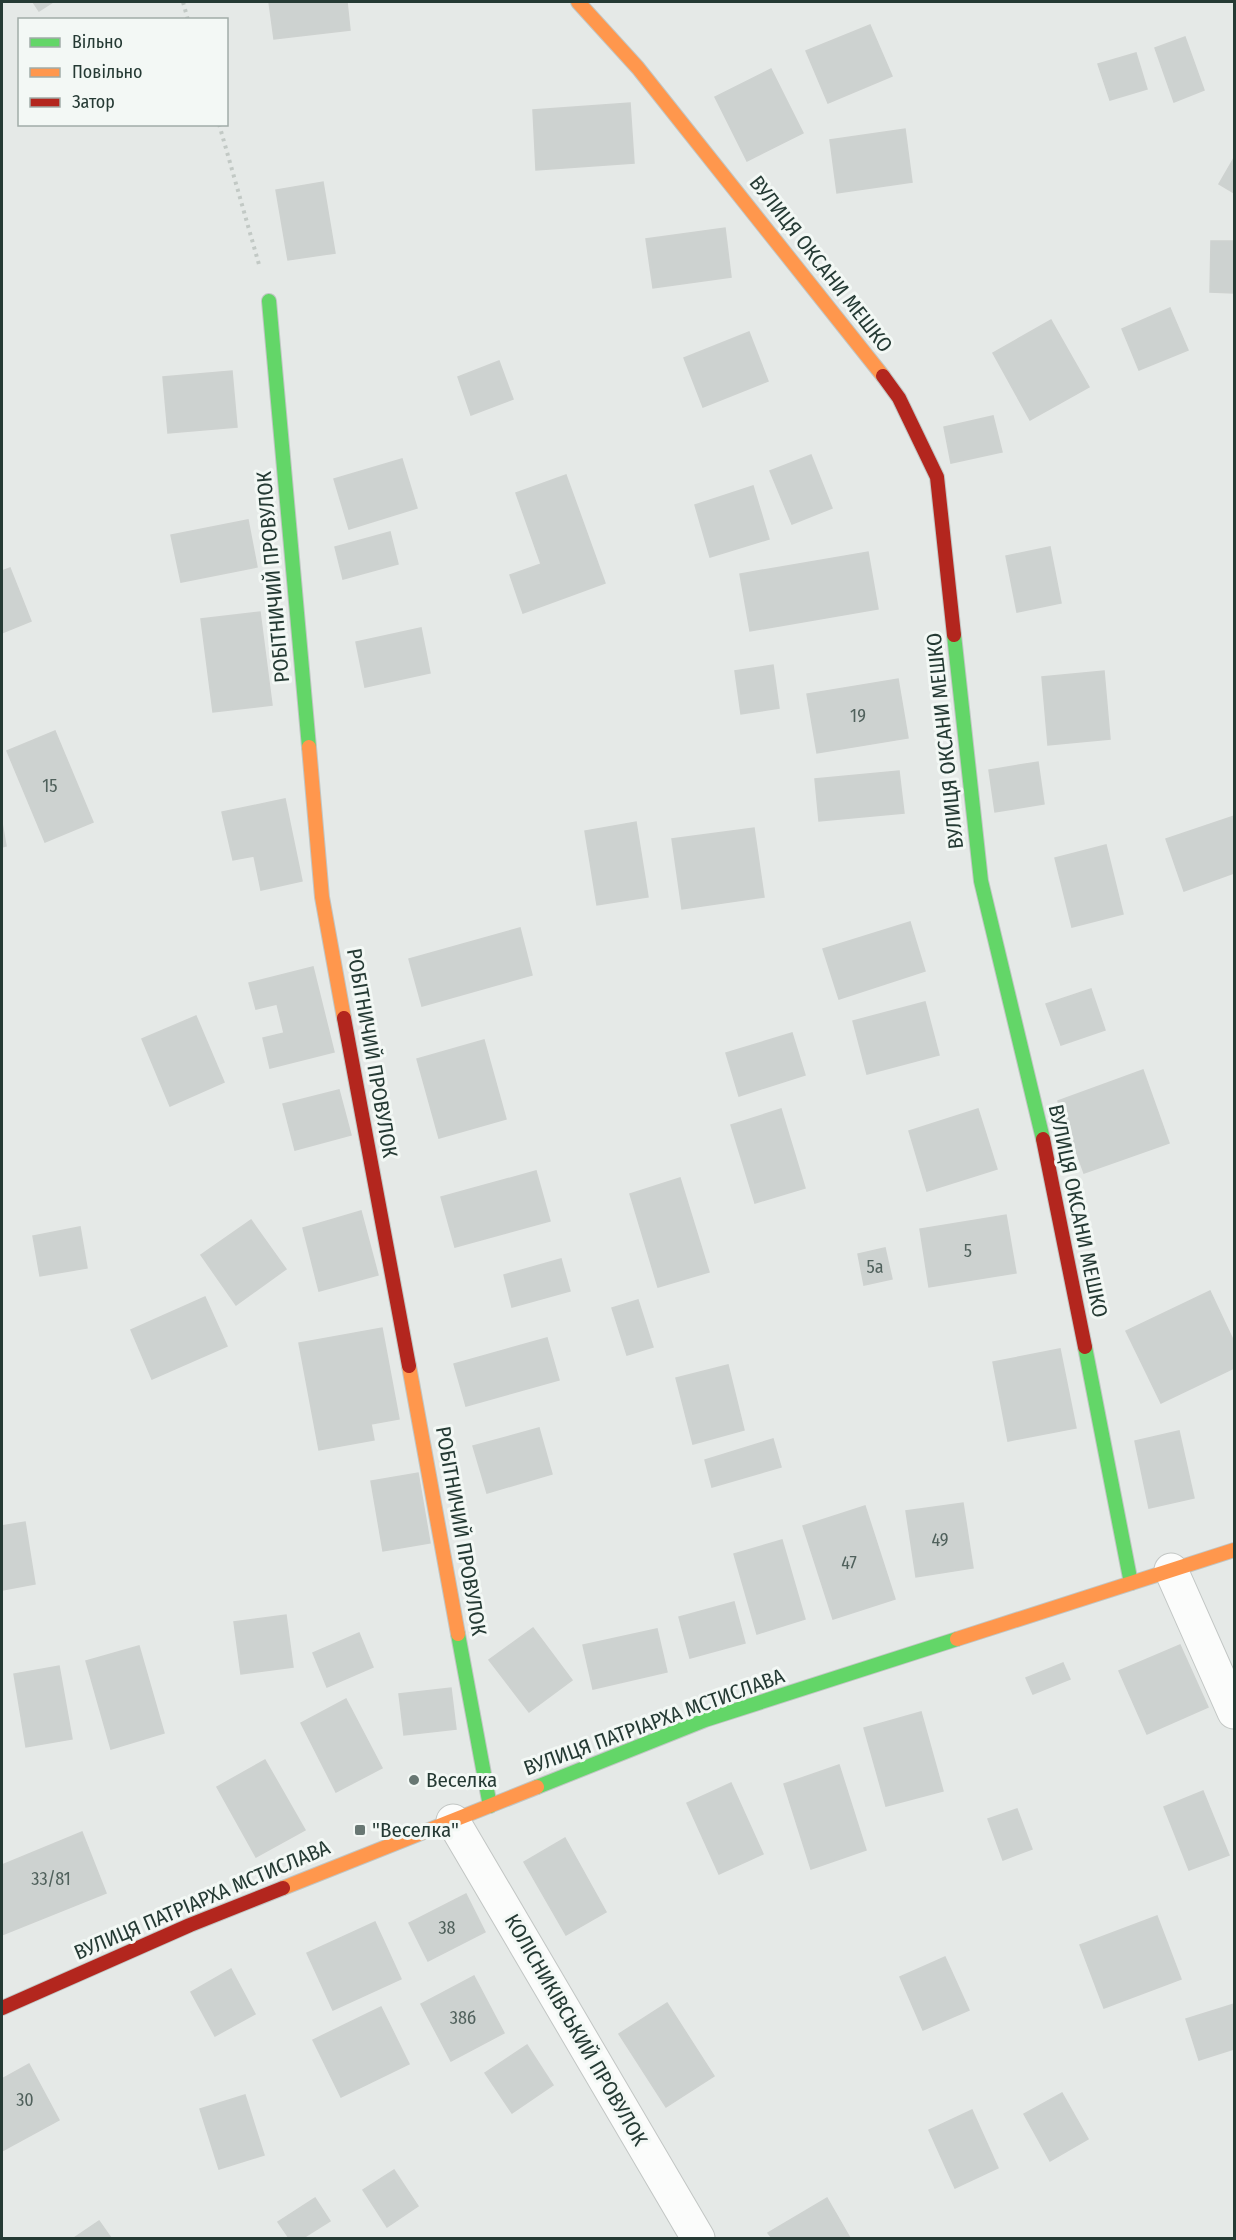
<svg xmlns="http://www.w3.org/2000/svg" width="1236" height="2240" viewBox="0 0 1236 2240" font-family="'Fira Sans Condensed',sans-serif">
<rect width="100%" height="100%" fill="#e5e9e7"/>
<g fill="#cdd2d0" stroke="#ced2d0" stroke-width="1.5">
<polygon points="33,2 53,2 39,11"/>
<polygon points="269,2 347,2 350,30 274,39"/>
<polygon points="870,25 892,76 828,103 806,51"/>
<polygon points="1185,37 1204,90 1174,102 1155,48"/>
<polygon points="1136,53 1147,89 1110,100 1098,64"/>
<polygon points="771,69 803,133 747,161 715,97"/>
<polygon points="630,103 634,163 536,170 533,110"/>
<polygon points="905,129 912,182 837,193 830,140"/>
<polygon points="1234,158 1234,193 1219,184"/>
<polygon points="323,182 335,253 288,260 276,190"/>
<polygon points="725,228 731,277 653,288 646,239"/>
<polygon points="1211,241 1234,241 1234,293 1210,292"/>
<polygon points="1170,308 1188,350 1139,370 1122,329"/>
<polygon points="1051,320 1089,387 1030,420 993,353"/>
<polygon points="749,332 768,381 703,407 684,358"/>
<polygon points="499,361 513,399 471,415 458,377"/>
<polygon points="232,371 237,427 168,433 163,377"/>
<polygon points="993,416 1002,452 951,463 944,427"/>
<polygon points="811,455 832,508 792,524 770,471"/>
<polygon points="402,459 417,508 349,529 334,479"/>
<polygon points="566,475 605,583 523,613 510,575 541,564 516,493"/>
<polygon points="753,486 769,539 710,557 695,505"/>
<polygon points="248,520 257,567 181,582 171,535"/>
<polygon points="390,532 398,564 343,579 335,547"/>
<polygon points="1050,547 1061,603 1017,612 1006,556"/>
<polygon points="868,552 878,609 750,631 740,574"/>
<polygon points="10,568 31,621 2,633 2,571"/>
<polygon points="260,612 272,705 213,712 201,619"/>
<polygon points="421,628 430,673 365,687 356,642"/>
<polygon points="773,665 779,708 741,714 735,671"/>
<polygon points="1104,671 1110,739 1048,745 1042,677"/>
<polygon points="898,679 908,738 817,753 807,694"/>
<polygon points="55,731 93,822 45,842 7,751"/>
<polygon points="1038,762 1044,804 995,812 989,770"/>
<polygon points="899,771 904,813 819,821 815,779"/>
<polygon points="285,799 302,881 261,890 254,856 233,860 222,812"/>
<polygon points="1234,816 1234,873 1184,891 1166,839"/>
<polygon points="636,822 648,897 597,905 585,831"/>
<polygon points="2,823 6,846 2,847"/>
<polygon points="754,828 764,897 682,909 672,839"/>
<polygon points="1106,845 1123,914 1072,927 1055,858"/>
<polygon points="910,922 925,971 839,999 823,949"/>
<polygon points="520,928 532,975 422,1006 409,959"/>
<polygon points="313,967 334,1052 270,1068 263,1038 284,1033 277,1004 256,1009 249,983"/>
<polygon points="1091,989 1105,1030 1061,1045 1046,1004"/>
<polygon points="925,1002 939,1055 867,1074 853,1021"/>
<polygon points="196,1016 224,1082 170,1106 142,1039"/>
<polygon points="792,1033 805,1075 739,1096 726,1053"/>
<polygon points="484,1040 506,1119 439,1138 417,1059"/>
<polygon points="1143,1070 1169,1143 1084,1173 1058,1101"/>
<polygon points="339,1090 351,1135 295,1150 283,1104"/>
<polygon points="781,1109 805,1188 755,1203 731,1125"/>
<polygon points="978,1109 997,1169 927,1191 909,1131"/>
<polygon points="536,1171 550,1221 455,1247 441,1197"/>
<polygon points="680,1178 709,1272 658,1287 630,1194"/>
<polygon points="361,1211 378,1275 319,1291 303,1228"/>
<polygon points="1006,1215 1016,1273 929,1287 920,1229"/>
<polygon points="251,1220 286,1269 236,1305 201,1255"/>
<polygon points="80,1227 87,1268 40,1276 33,1236"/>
<polygon points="885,1248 892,1279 864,1285 858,1254"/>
<polygon points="561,1259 570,1291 512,1307 504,1275"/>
<polygon points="1210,1291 1234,1342 1234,1368 1161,1403 1126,1331"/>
<polygon points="205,1297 227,1346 152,1379 131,1330"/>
<polygon points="638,1300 653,1347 627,1355 612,1308"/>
<polygon points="382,1328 399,1419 371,1424 374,1440 319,1450 299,1343"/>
<polygon points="547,1338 559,1380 466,1406 454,1364"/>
<polygon points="1060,1349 1076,1428 1008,1441 993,1362"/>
<polygon points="728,1365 744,1430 693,1444 676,1378"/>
<polygon points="539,1428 552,1474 487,1493 473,1446"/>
<polygon points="1179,1431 1194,1498 1149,1508 1135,1441"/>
<polygon points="773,1439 781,1467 712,1487 705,1460"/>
<polygon points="418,1473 430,1543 383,1551 371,1481"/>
<polygon points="963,1503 973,1568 916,1577 906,1511"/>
<polygon points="865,1506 895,1599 833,1619 803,1526"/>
<polygon points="25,1522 35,1584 2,1590 2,1526"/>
<polygon points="782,1540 805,1619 757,1634 734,1554"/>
<polygon points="734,1602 745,1643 690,1658 679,1617"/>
<polygon points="286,1615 293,1667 241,1674 234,1622"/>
<polygon points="533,1628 572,1680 529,1712 489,1660"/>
<polygon points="657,1629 667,1672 593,1689 583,1645"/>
<polygon points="359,1633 373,1667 327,1687 313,1653"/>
<polygon points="1180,1645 1208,1707 1147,1734 1119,1671"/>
<polygon points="139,1646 164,1733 111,1749 86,1661"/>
<polygon points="1063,1663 1070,1679 1033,1694 1026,1678"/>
<polygon points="59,1666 72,1739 26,1747 14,1674"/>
<polygon points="451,1688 456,1729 404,1735 399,1694"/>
<polygon points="346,1699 382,1768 336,1792 301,1723"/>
<polygon points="921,1712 943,1791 886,1806 864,1728"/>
<polygon points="265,1760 305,1830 256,1857 217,1787"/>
<polygon points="839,1765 866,1850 811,1869 784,1784"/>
<polygon points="731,1783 763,1854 719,1874 687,1803"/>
<polygon points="1203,1791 1229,1855 1189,1870 1164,1807"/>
<polygon points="1017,1809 1032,1849 1003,1860 988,1819"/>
<polygon points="82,1832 106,1893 2,1935 2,1865"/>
<polygon points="565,1838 606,1912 566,1935 524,1862"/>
<polygon points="466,1894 485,1932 428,1961 409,1923"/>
<polygon points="1157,1916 1181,1979 1104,2008 1080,1945"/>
<polygon points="375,1922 401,1979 333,2010 307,1953"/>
<polygon points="945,1957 969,2010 923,2030 900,1977"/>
<polygon points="231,1969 255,2014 215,2036 191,1992"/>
<polygon points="474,1976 504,2033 451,2061 421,2004"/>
<polygon points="667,2003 714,2076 666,2107 619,2034"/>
<polygon points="1234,2004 1234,2049 1199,2060 1186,2019"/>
<polygon points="381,2007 409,2064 341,2097 313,2040"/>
<polygon points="527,2045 553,2085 512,2113 485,2073"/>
<polygon points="29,2064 59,2120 2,2151 2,2079"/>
<polygon points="1062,2093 1088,2139 1050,2161 1024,2114"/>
<polygon points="245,2095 264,2155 219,2169 200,2109"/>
<polygon points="972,2110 998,2168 955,2188 929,2130"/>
<polygon points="394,2170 418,2206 387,2227 363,2190"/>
<polygon points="315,2198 330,2221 303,2238 289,2238 278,2222"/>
<polygon points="827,2198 850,2238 772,2238 768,2233"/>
<polygon points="99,2221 111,2238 74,2238"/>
</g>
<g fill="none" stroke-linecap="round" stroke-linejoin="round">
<g stroke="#c2c6c4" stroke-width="35">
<g id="street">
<polyline points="1171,1570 1234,1712"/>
<polyline points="453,1821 698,2238"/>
</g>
</g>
<g stroke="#c1c6c4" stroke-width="16">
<g id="fast">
<polyline points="269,301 309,747"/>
<polyline points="954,635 981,881 1043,1139"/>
<polyline points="1085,1347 1131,1583"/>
<polyline points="458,1634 490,1806"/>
<polyline points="537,1787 705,1720 957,1639"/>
</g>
</g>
<g stroke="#c1c6c4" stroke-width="16">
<g id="slow">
<polyline points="578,2 638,68 883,376"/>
<polyline points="309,747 322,897 344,1018"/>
<polyline points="409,1366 458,1634"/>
<polyline points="957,1639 1234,1550"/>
<polyline points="283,1888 537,1787"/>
</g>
</g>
<g stroke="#c1c6c4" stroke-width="16">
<g id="jam">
<polyline points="883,376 899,398 937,477 954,635"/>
<polyline points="344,1018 409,1366"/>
<polyline points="1043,1139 1085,1347"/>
<polyline points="2,2008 190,1925 283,1888"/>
</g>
</g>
<g stroke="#c2c9c5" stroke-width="4" stroke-dasharray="3 4.5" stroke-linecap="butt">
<polyline points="183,2 188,20"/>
<polyline points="219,124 260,268"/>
</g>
<use href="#street" stroke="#fbfcfb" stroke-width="33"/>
<use href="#fast" stroke="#63d668" stroke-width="14"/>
<use href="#slow" stroke="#ff974d" stroke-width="14"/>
<use href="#jam" stroke="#b3261e" stroke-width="14"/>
</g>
<g fill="#687773" stroke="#f3f8f5" stroke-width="2">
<circle cx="414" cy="1780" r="6"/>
<rect x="354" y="1824" width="12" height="12" rx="3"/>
</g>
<g text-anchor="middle" stroke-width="6" stroke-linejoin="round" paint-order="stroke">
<g font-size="18" fill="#50615c">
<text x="858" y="722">19</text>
<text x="50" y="792">15</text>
<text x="968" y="1257">5</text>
<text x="875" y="1273">5а</text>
<text x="940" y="1546">49</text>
<text x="849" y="1569">47</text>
<text x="51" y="1885">33/81</text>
<text x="447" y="1934">38</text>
<text x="463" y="2024">38б</text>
<text x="25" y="2106">30</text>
</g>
<g font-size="21" fill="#253a34" stroke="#f3f8f5">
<text transform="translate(821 264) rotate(52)" y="7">ВУЛИЦЯ ОКСАНИ МЕШКО</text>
<text transform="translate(273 577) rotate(-95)" y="7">РОБІТНИЧИЙ ПРОВУЛОК</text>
<text transform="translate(945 741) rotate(-96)" y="7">ВУЛИЦЯ ОКСАНИ МЕШКО</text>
<text transform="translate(372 1053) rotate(80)" y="7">РОБІТНИЧИЙ ПРОВУЛОК</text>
<text transform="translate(1078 1211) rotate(78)" y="7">ВУЛИЦЯ ОКСАНИ МЕШКО</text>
<text transform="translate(461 1531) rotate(80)" y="7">РОБІТНИЧИЙ ПРОВУЛОК</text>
<text transform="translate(654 1722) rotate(-20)" y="7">ВУЛИЦЯ ПАТРІАРХА МСТИСЛАВА</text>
<text transform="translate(202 1900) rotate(-23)" y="7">ВУЛИЦЯ ПАТРІАРХА МСТИСЛАВА</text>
<text transform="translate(576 2030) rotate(60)" y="7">КОЛІСНИКІВСЬКИЙ ПРОВУЛОК</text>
</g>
<g font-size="21" fill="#253a34" stroke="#f3f8f5" text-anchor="start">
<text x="426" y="1787">Веселка</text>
<text x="372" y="1837">"Веселка"</text>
</g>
</g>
<rect width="1236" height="2240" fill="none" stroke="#253a34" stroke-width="6"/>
<rect x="18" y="18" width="210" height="108" fill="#f3f8f5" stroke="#a1aca8" stroke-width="1.5"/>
<rect x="30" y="38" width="30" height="9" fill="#63d668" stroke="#a1aca8" stroke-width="1.5"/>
<text x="72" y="48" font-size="18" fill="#253a34">Вільно</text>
<rect x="30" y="68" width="30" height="9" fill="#ff974d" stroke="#a1aca8" stroke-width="1.5"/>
<text x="72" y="78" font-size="18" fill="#253a34">Повільно</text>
<rect x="30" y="98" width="30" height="9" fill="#b3261e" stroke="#a1aca8" stroke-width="1.5"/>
<text x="72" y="108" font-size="18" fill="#253a34">Затор</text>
</svg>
